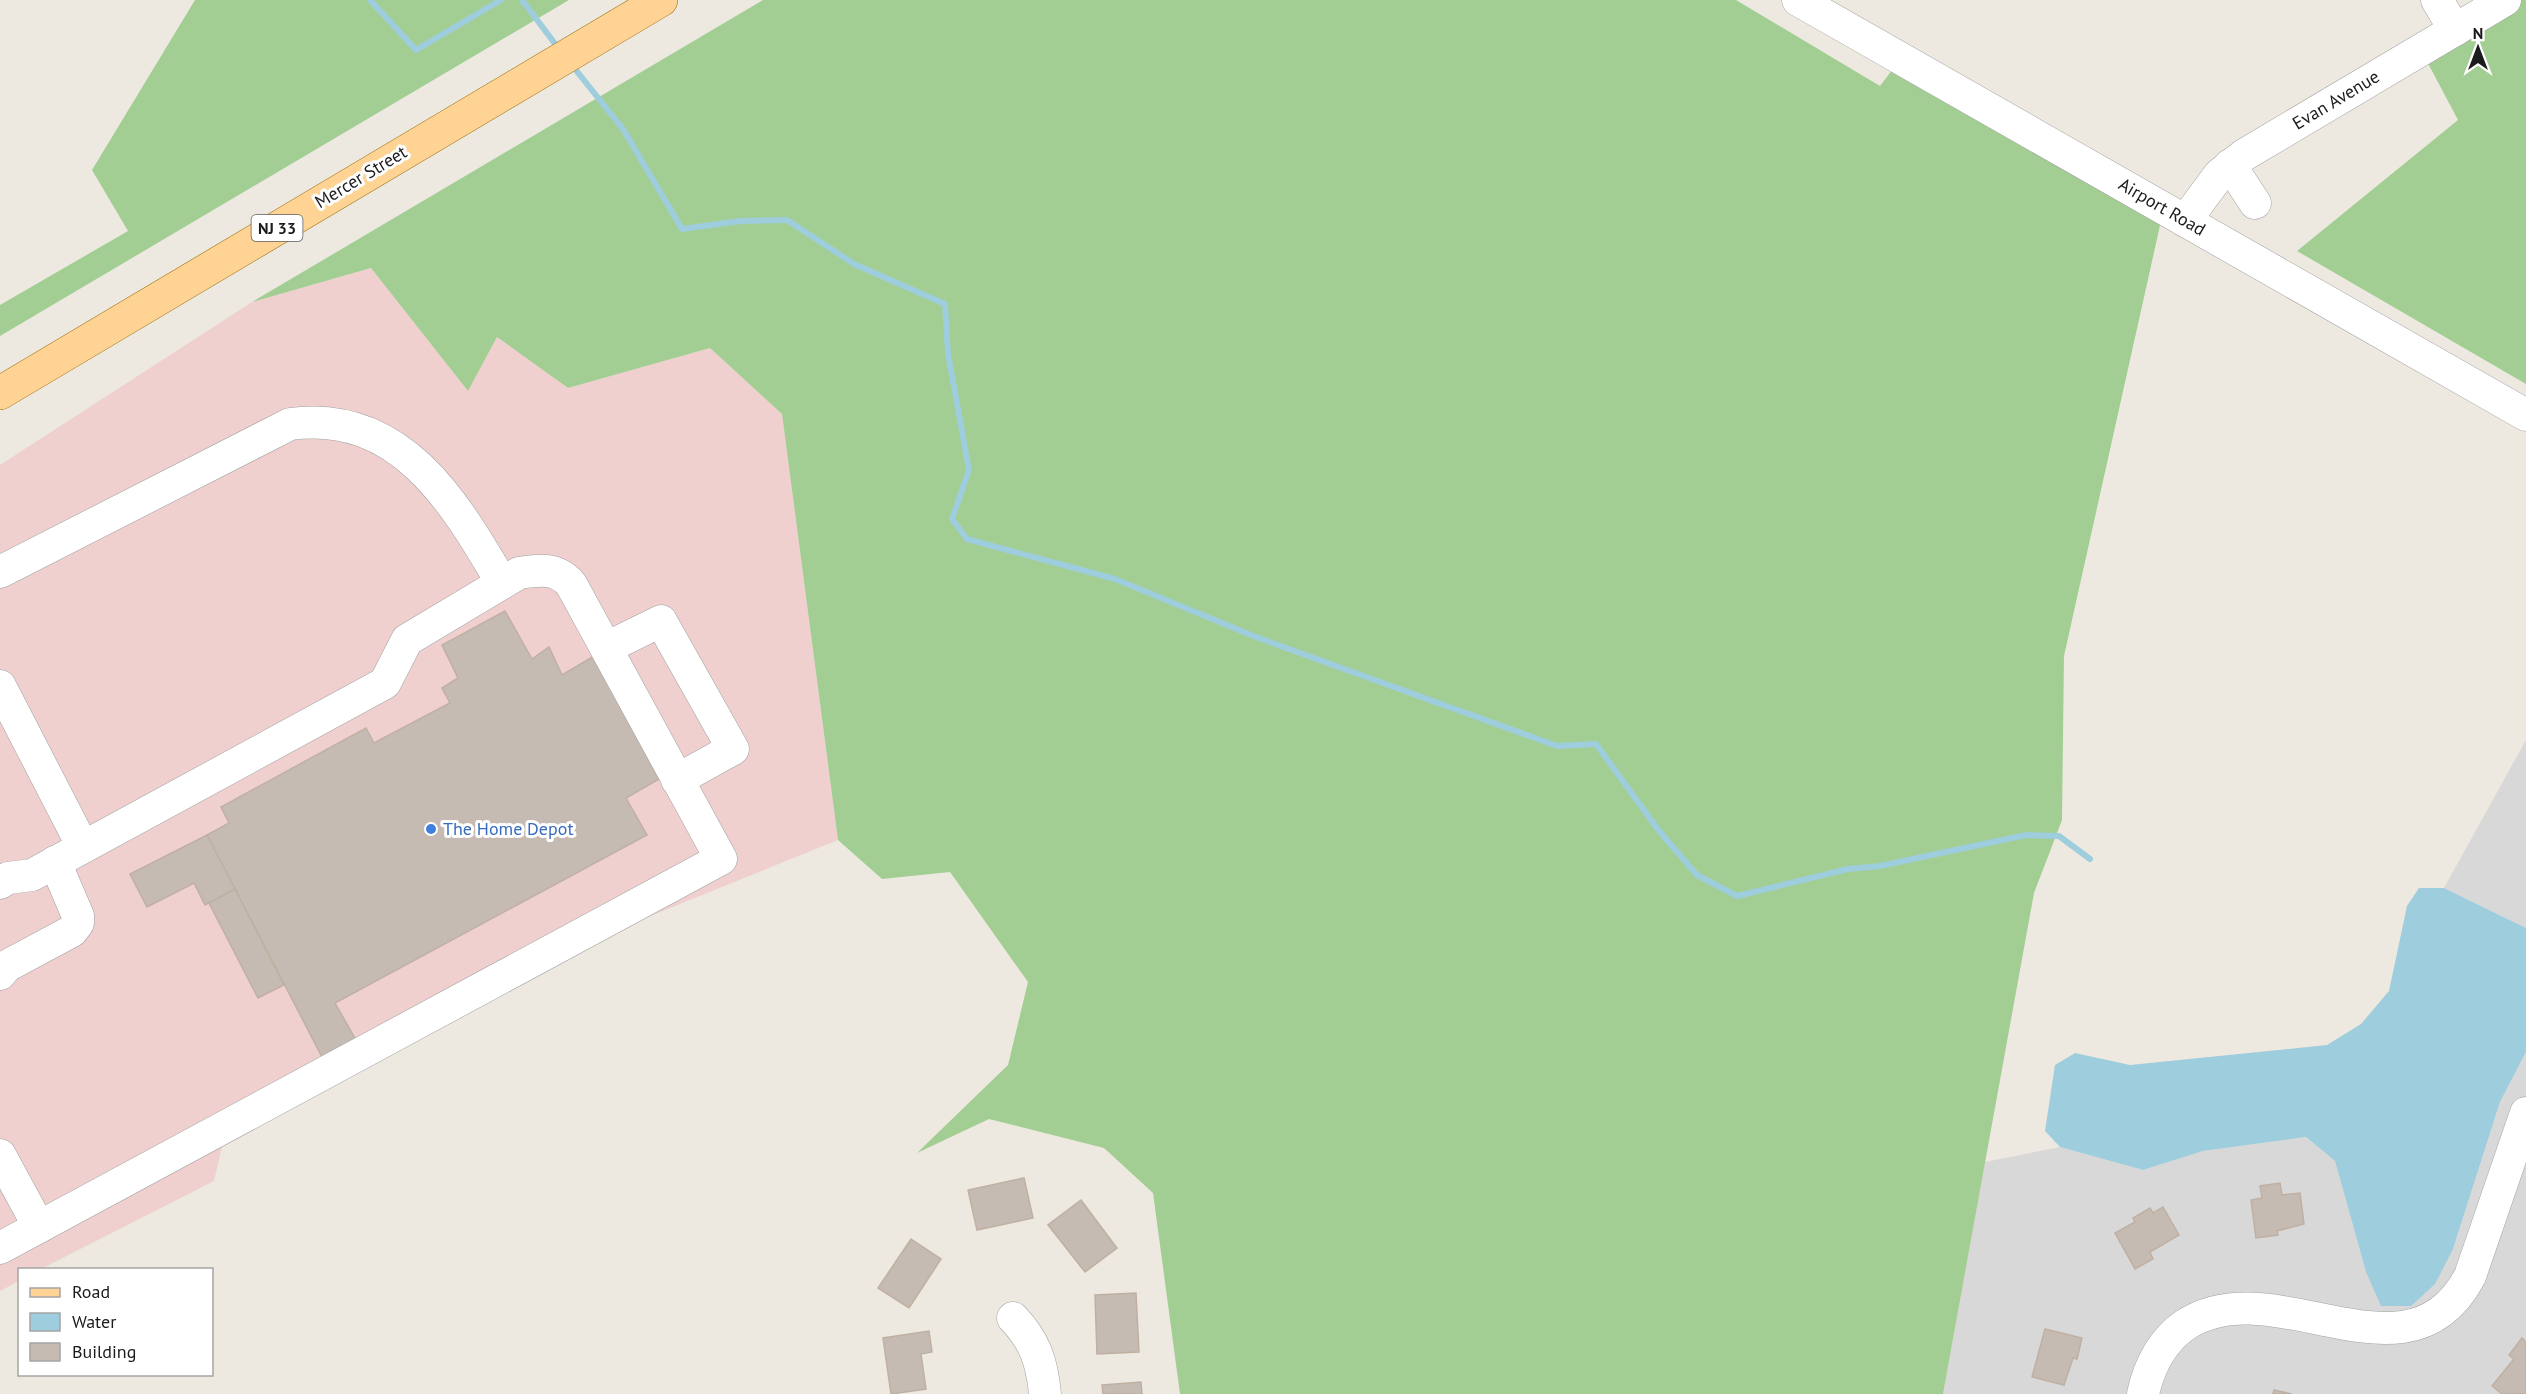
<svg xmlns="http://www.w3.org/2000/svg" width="2526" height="1394" viewBox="0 0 2526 1394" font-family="'PT Sans',sans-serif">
<rect width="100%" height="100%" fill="#ede9e0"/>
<g fill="#d9d8d8">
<polygon points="2526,740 2526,928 2444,888"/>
<polygon points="2526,1052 2526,1394 1943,1394 1985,1162 2060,1147 2143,1170 2203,1151 2306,1137 2335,1161 2366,1272 2453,1249 2500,1102"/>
</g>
<polygon fill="#efd0ce" points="371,268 468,391 497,337 568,388 710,348 782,414 838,840 520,969 225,1134 214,1181 41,1269 20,1270 19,1281 0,1291 0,465 252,302"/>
<g fill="#a3ce93">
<polygon points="195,0 569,0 0,336 0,305 128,231 92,170"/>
<polygon points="763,0 1736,0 1880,86 1899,61 2165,203 2064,656 2062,820 2034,893 1943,1394 1180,1394 1153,1193 1104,1148 989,1119 917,1153 1008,1065 1028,982 950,872 882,879 838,840 782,414 710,348 568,388 497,337 468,391 371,268 252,302"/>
<polygon points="2508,0 2526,0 2526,384 2297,251 2458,120 2422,52"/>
</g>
<polygon fill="#9ecddd" points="2419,888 2444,888 2526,928 2526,1052 2500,1102 2453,1249 2435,1284 2411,1306 2381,1306 2366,1272 2335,1161 2306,1137 2203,1151 2143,1170 2060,1147 2045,1131 2055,1065 2075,1053 2130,1065 2327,1045 2361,1024 2389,991 2407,906"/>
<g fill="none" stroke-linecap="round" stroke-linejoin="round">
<g stroke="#9ecddd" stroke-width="6">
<polyline points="370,0 416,50 501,0"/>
<polyline points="522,0 559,49"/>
<polyline points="571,64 623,129 682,229 740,221 787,220 854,264 945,304 948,354 969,470 952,519 967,539 1115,579 1256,637 1557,746 1596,744 1659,831 1697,875 1737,896 1848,869 1880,866 2026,835 2059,836 2090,859"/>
</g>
</g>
<g fill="#c5bbb3" stroke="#bfb0a2" stroke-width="1.5">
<polygon points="505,611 532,659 549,647 562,675 594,656 659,779 626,798 647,835 335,1003 356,1040 322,1057 207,835 229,823 221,807 366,728 374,743 450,703 442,688 458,678 442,645"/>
<polygon points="207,835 235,889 205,905 194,883 147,907 130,874"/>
<polygon points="235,889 284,985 258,998 209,903"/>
<polygon points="1024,1178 1033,1218 977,1230 968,1190"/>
<polygon points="2280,1183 2282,1195 2300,1193 2304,1224 2277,1231 2278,1235 2256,1238 2251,1200 2262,1198 2260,1186"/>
<polygon points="1081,1200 1117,1248 1085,1272 1048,1225"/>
<polygon points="2163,1207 2179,1235 2150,1252 2153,1259 2135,1269 2115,1233 2135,1222 2133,1218 2150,1208 2153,1213"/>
<polygon points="911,1239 941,1259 909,1308 878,1288"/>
<polygon points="1136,1293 1139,1352 1097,1354 1095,1295"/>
<polygon points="2045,1329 2082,1338 2077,1359 2073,1358 2064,1385 2032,1377"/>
<polygon points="929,1331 932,1352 921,1354 926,1389 891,1394 883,1338"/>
<polygon points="2522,1338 2526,1342 2526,1394 2502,1394 2492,1386 2514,1359 2509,1355"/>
<polygon points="1141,1382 1142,1394 1103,1394 1102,1385"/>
<polygon points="2274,1390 2292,1394 2273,1394"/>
</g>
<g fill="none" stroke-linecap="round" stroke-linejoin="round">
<g stroke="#a2a2a2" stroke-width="33">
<g id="minor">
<polyline points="1798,0 2526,415"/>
<polyline points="2437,0 2455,30"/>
<polyline points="2230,165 2255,203"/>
<polyline points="2185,221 2219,175 2244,155 2505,0"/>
<path d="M0 572 290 424C400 409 454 501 502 583"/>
<polyline points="606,648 661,621 733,749 677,780"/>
<polyline points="0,686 83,847"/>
<path d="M0 883 8 878 32 875 385 683 407 640 519 573C539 570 556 567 571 584L721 859 0 1248"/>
<polyline points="0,974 7,966 72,931 78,923 78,916 55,862"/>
<polyline points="0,1155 39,1227"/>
<path d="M1013 1318C1035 1341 1042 1362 1045 1394"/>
<path d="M2143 1394C2149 1367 2162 1341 2185 1325 2275 1266 2408 1394 2470 1276L2526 1113"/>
</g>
</g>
<g stroke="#926600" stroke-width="34">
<polyline id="major" points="0,393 661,0"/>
</g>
<use href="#minor" stroke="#fff" stroke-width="32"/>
<use href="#major" stroke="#fed394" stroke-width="33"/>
</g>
<circle fill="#3f7fe0" stroke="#fff" stroke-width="2" cx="431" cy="829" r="6"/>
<g text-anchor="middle" stroke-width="6" stroke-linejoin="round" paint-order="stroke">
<rect fill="#fff" stroke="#5f5f5f" stroke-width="1.5" x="251.5" y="215" width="51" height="26" rx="4.5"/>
<g font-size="16" font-weight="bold" fill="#1b1b1b">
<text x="277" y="234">NJ 33</text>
</g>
<g font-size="18" fill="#1b1b1b" stroke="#fff">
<text transform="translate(2336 100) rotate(-31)" y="6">Evan Avenue</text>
<text transform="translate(361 177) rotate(-31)" y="6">Mercer Street</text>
<text transform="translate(2162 207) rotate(30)" y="6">Airport Road</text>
</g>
<g font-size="18" fill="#366cbe" stroke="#fff" text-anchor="start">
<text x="443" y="835">The Home Depot</text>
</g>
</g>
<rect x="18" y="1268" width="195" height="108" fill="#ffffff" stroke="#a4a4a4" stroke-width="1.5"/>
<rect x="30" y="1288" width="30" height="9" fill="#fed394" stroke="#a4a4a4" stroke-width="1.5"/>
<text x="72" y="1298" font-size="18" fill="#1b1b1b">Road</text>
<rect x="30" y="1313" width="30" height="18" fill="#9ecddd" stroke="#a4a4a4" stroke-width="1.5"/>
<text x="72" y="1328" font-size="18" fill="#1b1b1b">Water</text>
<rect x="30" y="1343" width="30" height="18" fill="#c5bbb3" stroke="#a4a4a4" stroke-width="1.5"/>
<text x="72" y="1358" font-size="18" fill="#1b1b1b">Building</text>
<g transform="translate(2478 48)" stroke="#ffffff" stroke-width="4.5" paint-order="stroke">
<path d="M0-4.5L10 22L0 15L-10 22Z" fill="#1b1b1b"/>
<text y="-9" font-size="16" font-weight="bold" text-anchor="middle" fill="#1b1b1b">N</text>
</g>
</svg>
